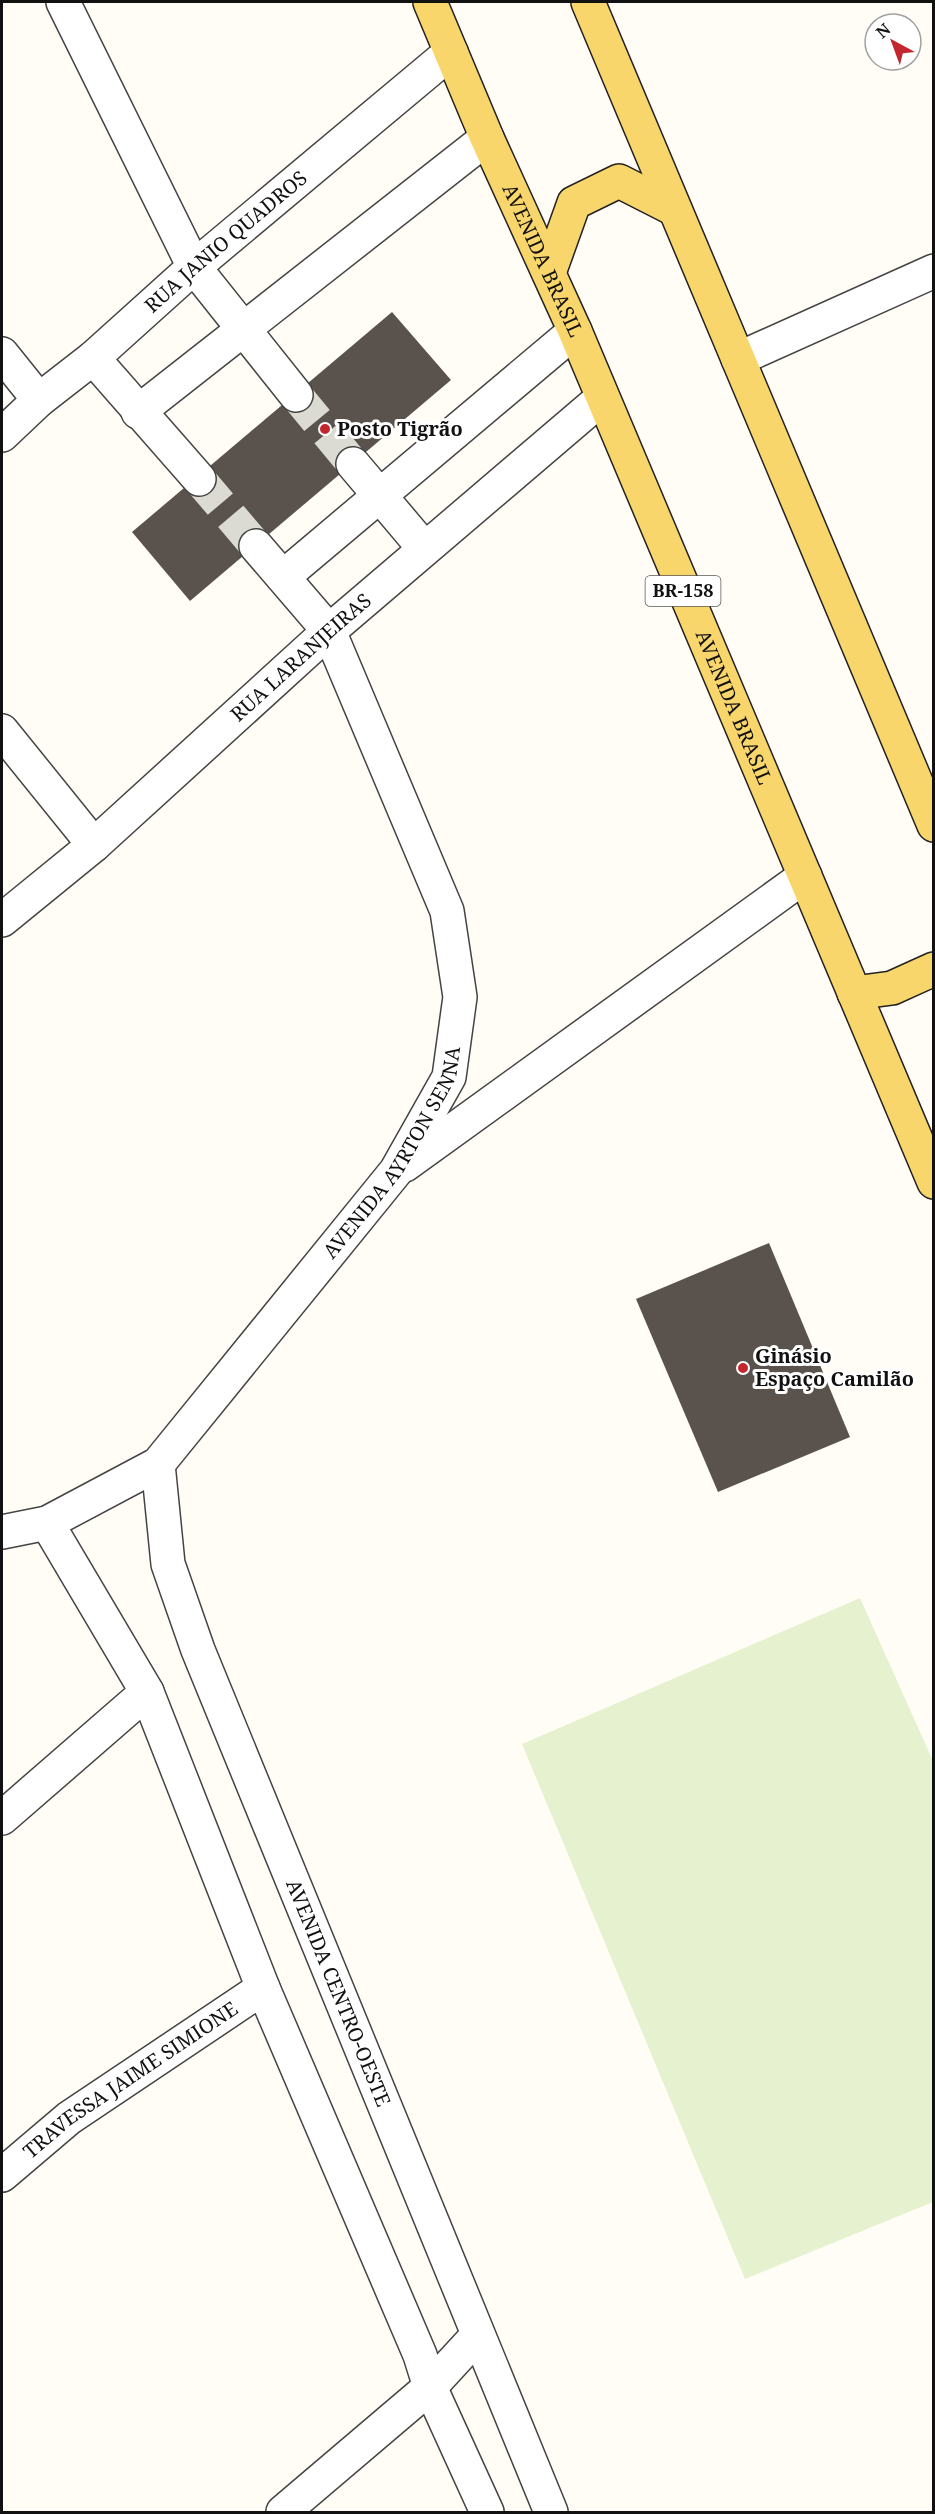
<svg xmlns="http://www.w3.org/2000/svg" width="935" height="2514" viewBox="0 0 935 2514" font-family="'Noto Serif',serif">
<rect width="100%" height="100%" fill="#fffdf5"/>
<polygon fill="#e6f2cf" points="860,1598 933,1761 933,2202 745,2279 522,1744"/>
<g fill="#5a524d">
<polygon points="392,312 451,380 190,601 132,532"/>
<polygon points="769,1243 850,1437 718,1492 636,1299"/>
</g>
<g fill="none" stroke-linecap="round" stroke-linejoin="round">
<g stroke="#dbdad3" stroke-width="33" stroke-dasharray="33 16" stroke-linecap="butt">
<polyline points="296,395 353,464"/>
<polyline points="199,479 256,546"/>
</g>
<g stroke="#444" stroke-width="36">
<g id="minor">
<polyline points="63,2 194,267 296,395"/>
<polyline points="2,354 39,400"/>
<polyline points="93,358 199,479"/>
<polyline points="738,359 934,271"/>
<polyline points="138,412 487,138"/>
<path id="s1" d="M2 435 39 400 93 358 194 267 451 52"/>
<polyline points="353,464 424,548"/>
<polyline points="283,577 575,331"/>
<polyline points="2,731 94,845"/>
<path id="s2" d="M2 920 94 845 329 631 602 398"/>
<polyline points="405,1165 805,876"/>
<path id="s3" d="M158 1464 168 1564 198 1650 551 2512"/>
<polyline points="47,1523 147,1692 263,1988 420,2355 430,2387 487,2512"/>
<path id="s4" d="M2 1532 47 1523 158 1464 396 1171 449 1077 460 997 447 911 329 631 256 546"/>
<polyline points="2,1818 147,1692"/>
<path id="s5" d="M2 2175 69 2118 263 1988"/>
<polyline points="283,2512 430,2387 477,2336"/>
</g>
</g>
<g stroke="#222" stroke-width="36">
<g id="major">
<path id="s6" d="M430 2 487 138 575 331 934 1182"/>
<polyline points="588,2 934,825"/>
<polyline points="549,273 574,203 619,181 674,209"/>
<polyline points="854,993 892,988 934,969"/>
</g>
</g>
<use href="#minor" stroke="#fff" stroke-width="33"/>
<use href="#major" stroke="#f9d66b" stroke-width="33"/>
</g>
<g fill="#c4262e" stroke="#fff" stroke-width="2">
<circle cx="325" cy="429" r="6"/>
<circle cx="743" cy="1368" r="6"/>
</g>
<g text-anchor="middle" stroke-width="6" stroke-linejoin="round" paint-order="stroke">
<rect fill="#fff" stroke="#585858" stroke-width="1.5" x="645.5" y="576" width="75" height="30" rx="4.5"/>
<g font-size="18" font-weight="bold" fill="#111">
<text x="683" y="597">BR-158</text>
</g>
<g font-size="20" fill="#111" stroke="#fff">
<text dy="7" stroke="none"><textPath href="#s1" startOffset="296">RUA JANIO QUADROS</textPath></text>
<text dy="7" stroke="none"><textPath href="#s6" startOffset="282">AVENIDA BRASIL</textPath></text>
<text dy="7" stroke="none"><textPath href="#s2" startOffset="398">RUA LARANJEIRAS</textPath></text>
<text dy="7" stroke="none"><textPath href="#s6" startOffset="768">AVENIDA BRASIL</textPath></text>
<text dy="7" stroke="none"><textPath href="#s4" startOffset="564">AVENIDA AYRTON SENNA</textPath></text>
<text dy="7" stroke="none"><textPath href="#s3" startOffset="562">AVENIDA CENTRO-OESTE</textPath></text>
<text dy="7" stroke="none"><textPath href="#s5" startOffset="160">TRAVESSA JAIME SIMIONE</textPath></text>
</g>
<g font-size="20" font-weight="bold" fill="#111" stroke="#fff" text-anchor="start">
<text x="337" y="436">Posto Tigrão</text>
<text x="755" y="1363">Ginásio<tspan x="755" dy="23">Espaço Camilão</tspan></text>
</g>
</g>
<rect width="935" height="2514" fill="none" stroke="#111111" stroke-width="6"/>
<g transform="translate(893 42) rotate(319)"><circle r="28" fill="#ffffff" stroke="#a0a0a0" stroke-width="1.5"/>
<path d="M0-4.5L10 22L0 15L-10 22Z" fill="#c4262e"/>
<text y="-9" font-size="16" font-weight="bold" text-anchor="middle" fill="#111111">N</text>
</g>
</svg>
